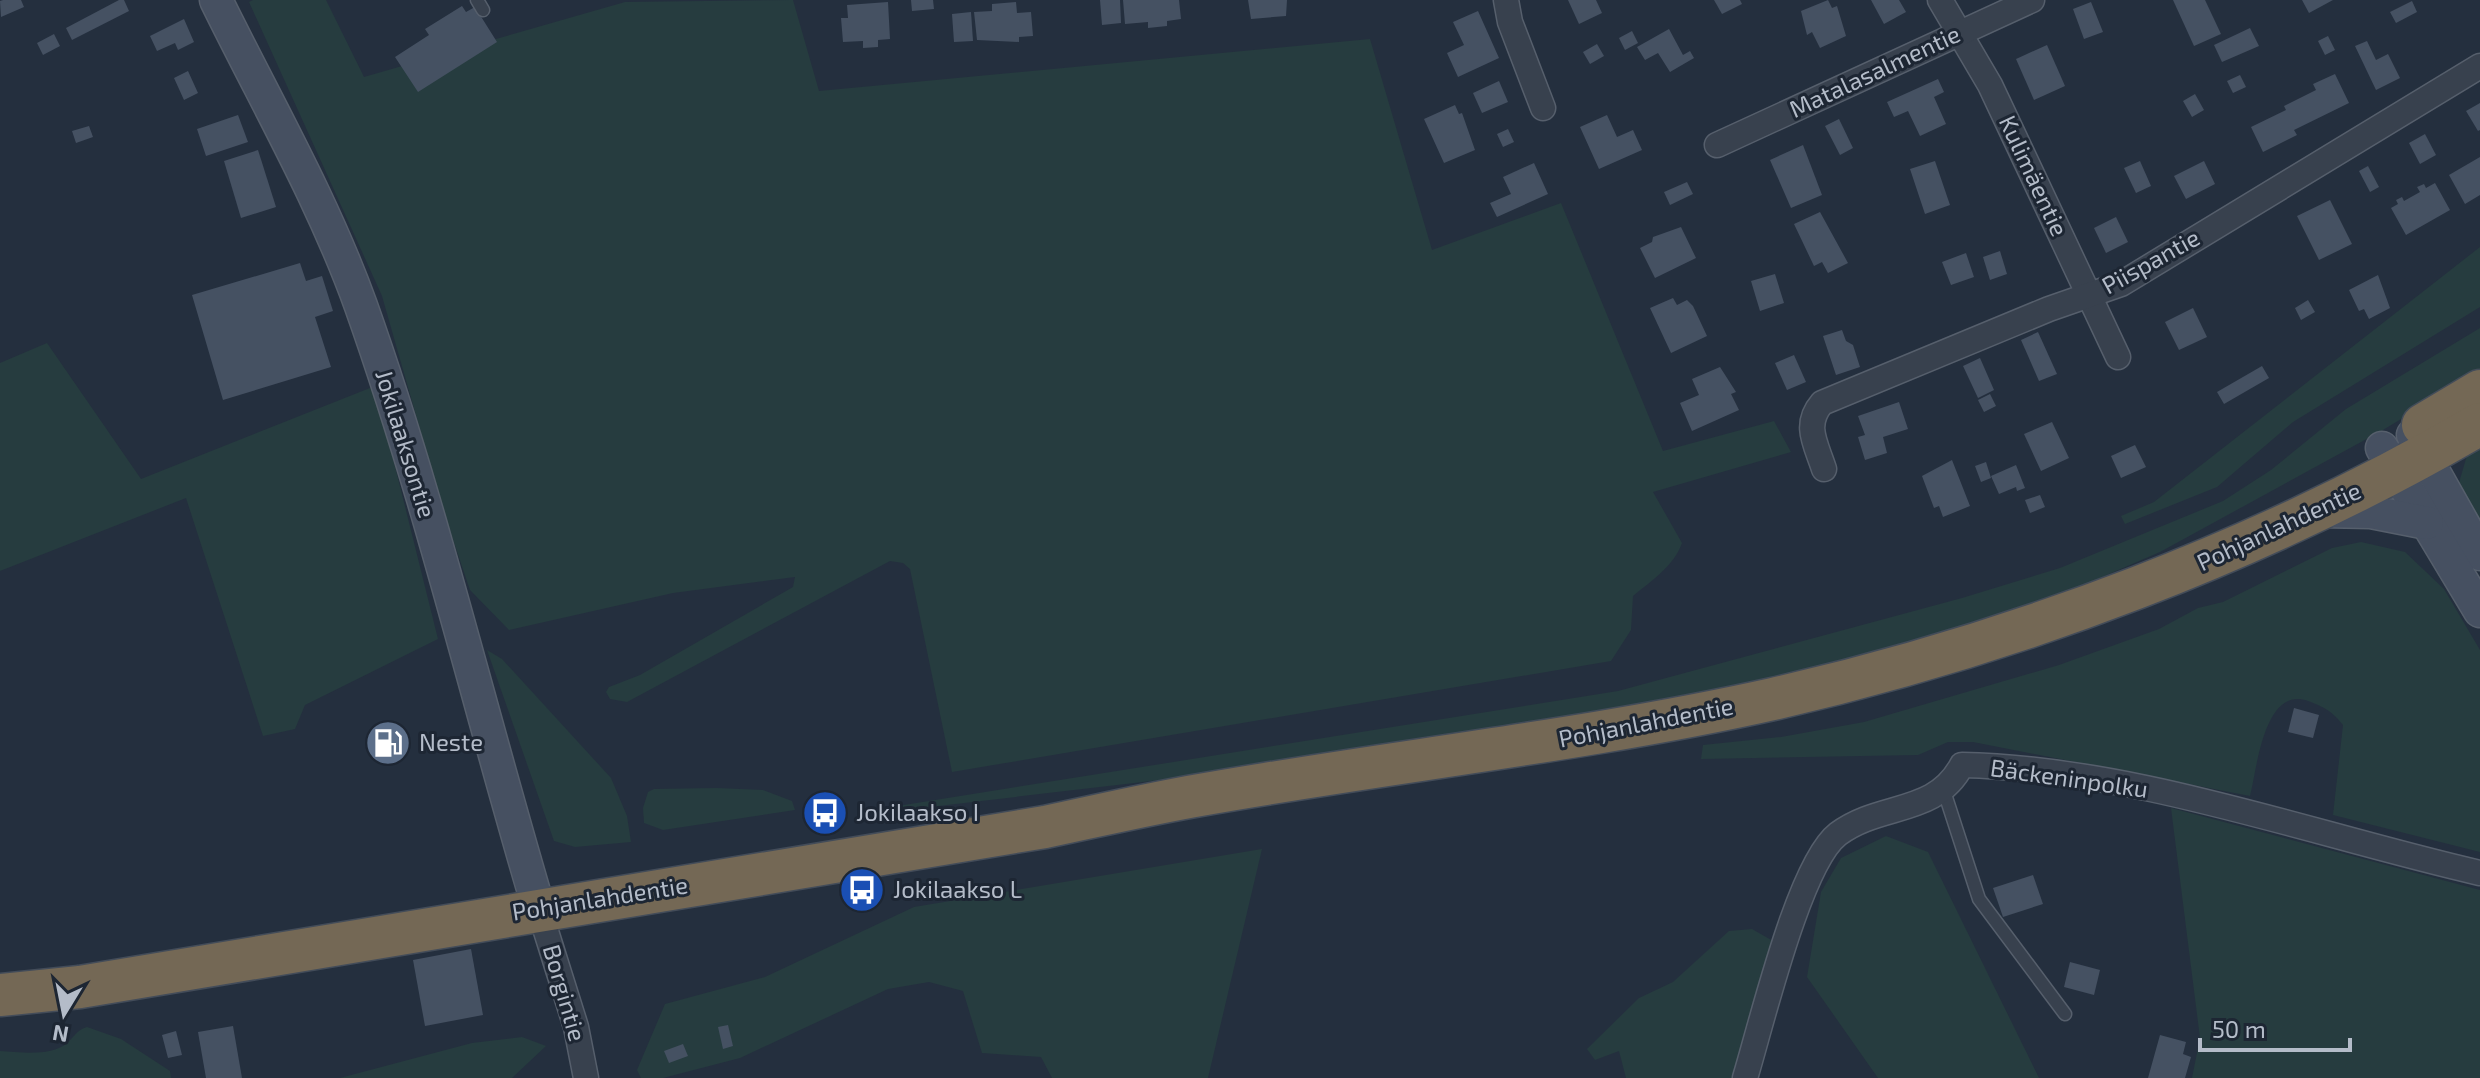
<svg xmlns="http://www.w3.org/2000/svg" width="2480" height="1078" viewBox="0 0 2480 1078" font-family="'Exo 2',sans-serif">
<rect width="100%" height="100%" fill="#242f3e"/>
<g fill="#263c3f">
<path d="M253 0H326L364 77 625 2 793 0 819 91 1370 39 1432 250 1561 203 1663 451 1774 421 1791 452 1653 492 1682 543C1674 566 1651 581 1633 596L1631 630 1611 661 952 772 910 569 903 563 890 561 627 702 610 699 606 692 609 687 640 675 793 587 795 577 673 593 509 630 470 590 443 510 382 296 249 2Z"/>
<polygon points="2480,247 2480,307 2293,422 2217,487 2125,524 2121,516 2154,502"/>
<polygon points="2480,328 2480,371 2383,430 2160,552 2035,606 1764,685 1194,776 904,810 879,809 1618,691 1962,598 2060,568 2223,501 2271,470 2346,409"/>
<polygon points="47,343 141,479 375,386 438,639 305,705 295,729 263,736 186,498 0,571 0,363"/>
<polygon points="2480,444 2480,521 2458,486 2468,452"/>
<path d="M2361 542 2405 552 2444 589 2480 650V852L2333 815 2343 725C2332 711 2324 707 2308 701 2264 685 2257 769 2250 796L1973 742H1948L1918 755 1701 759 1703 745 1781 737 1864 722 2059 665 2159 629 2198 608 2223 602 2332 548Z"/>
<polygon points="487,650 502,659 611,778 627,816 631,842 575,847 554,841"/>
<polygon points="716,788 763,790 792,801 795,810 663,830 644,823 643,808 648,792 654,789"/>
<polygon points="2171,808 2480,890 2480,1078 2192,1078 2200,1038"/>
<polygon points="1886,836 1928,852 2039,1078 1878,1078 1807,977 1821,892 1841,858"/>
<polygon points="1262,849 1208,1078 1052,1078 1041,1057 982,1053 963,991 929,982 888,989 740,1058 663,1078 641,1078 637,1070 665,1004 765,977 914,907"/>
<polygon points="1752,929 1773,941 1732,1078 1626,1078 1619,1051 1595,1060 1587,1049 1639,998 1673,982 1729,931"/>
<path d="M87 1027 121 1039 170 1071 171 1078H0V1051C19 1052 51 1057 67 1043 75 1036 77 1030 87 1027Z"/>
<polygon points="522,1037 546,1046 512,1078 340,1078 472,1043"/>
</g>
<g fill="#455162">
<polygon points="3,0 21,0 24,7 1,17 0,1"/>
<polygon points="119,0 124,0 129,11 72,40 66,28"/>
<polygon points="911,0 933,0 934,9 912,11"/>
<polygon points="1100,0 1120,0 1121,23 1102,25"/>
<polygon points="1123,0 1179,0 1181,19 1167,21 1167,26 1148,28 1148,22 1125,24"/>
<polygon points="1248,0 1287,0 1286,16 1251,19"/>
<polygon points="1568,0 1596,0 1602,13 1579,24"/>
<polygon points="1714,0 1740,0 1742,4 1722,14"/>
<polygon points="1828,0 1832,8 1837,6 1846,36 1820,48 1812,32 1807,35 1801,11"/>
<polygon points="1871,0 1899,0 1906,12 1884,24"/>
<polygon points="2173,0 2205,0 2221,34 2194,46"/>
<polygon points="2302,0 2333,0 2309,13"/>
<polygon points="2412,1 2417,12 2396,23 2390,12"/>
<polygon points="888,2 890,39 878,40 878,47 863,48 863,41 843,42 841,18 848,18 847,5"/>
<polygon points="1016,2 1017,13 1031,12 1033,36 1019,37 1019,42 977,40 974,12 992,11 992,4"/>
<polygon points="2091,2 2103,32 2084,39 2073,9"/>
<polygon points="462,6 466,12 475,7 497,42 418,92 395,57 429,35 425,29"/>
<polygon points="1478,11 1499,58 1458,77 1447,53 1464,45 1453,22"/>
<polygon points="971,12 973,41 954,42 952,14"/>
<polygon points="184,19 194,42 178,50 175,43 157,51 150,36"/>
<polygon points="2250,28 2259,46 2222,62 2214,45"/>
<polygon points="1669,29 1683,55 1690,51 1694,58 1670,72 1658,53 1645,60 1637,47"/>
<polygon points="1632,31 1638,43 1625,50 1619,38"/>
<polygon points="54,34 60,46 43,55 37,43"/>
<polygon points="2328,36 2335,50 2325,55 2318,41"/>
<polygon points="2367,41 2376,60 2388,54 2400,78 2376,90 2355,46"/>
<polygon points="1597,44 1604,56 1590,64 1583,52"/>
<polygon points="2047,45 2065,86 2034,100 2016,59"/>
<polygon points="188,71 198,93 184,100 174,78"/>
<polygon points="2335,74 2349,103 2294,130 2297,135 2263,152 2251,127 2286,110 2284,106 2316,90 2313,84"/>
<polygon points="2240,75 2246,87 2233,93 2227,81"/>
<polygon points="1938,79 1944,92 1934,97 1946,124 1920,136 1908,111 1894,117 1887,102"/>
<polygon points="1499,81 1508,102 1482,113 1473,93"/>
<polygon points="2195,94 2204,110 2192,117 2183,101"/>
<polygon points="2480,103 2480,130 2478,131 2466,111"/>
<polygon points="1455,105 1459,114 1462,113 1475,150 1444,163 1424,119"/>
<polygon points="238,115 248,142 206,156 197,129"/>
<polygon points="1607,115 1617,137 1633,130 1642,150 1599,169 1580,127"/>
<polygon points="1839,119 1853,148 1840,155 1825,126"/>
<polygon points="89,126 93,137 76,143 72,131"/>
<polygon points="1508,129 1514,142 1503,147 1497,134"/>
<polygon points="2425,134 2436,155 2420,164 2409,143"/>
<polygon points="1803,145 1822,195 1791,208 1770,160"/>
<polygon points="258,150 276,207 241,218 224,161"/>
<polygon points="2480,157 2480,195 2465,204 2449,175"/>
<polygon points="1935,161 1950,205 1925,214 1910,169"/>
<polygon points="2140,161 2151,186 2136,193 2124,168"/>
<polygon points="2204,161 2215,184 2186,199 2174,176"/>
<polygon points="1534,163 1548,194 1497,217 1490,203 1511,194 1503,177"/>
<polygon points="2368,166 2379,187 2370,192 2359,171"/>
<polygon points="1687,182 1693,194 1670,205 1664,192"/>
<polygon points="2435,183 2450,210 2406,235 2391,208 2398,204 2396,200 2402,197 2404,201 2420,192 2417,187 2424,184 2426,188"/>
<polygon points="2330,200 2352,244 2319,260 2297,216"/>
<polygon points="1820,212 1848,263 1828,273 1822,262 1814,266 1794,224"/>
<polygon points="2116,217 2128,242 2106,253 2094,228"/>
<polygon points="1681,227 1696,258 1655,278 1640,248 1652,242 1653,237"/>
<polygon points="2000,251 2007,274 1990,280 1983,257"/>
<polygon points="1966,253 1974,277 1951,285 1942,262"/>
<polygon points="300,263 306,281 322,276 333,311 315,317 331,367 223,400 192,295"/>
<polygon points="1775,274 1784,303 1760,311 1751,281"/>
<polygon points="2378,275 2390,308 2369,319 2364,309 2359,311 2349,290"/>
<polygon points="1673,298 1677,305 1687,300 1693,306 1707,336 1671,353 1650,308"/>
<polygon points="2308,300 2315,312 2301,320 2295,308"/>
<polygon points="2193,308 2207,337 2179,350 2165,322"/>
<polygon points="1842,330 1846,341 1853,345 1860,367 1836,375 1823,336"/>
<polygon points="2038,332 2057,374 2039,381 2021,340"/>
<polygon points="1794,355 1806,382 1787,390 1775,363"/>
<polygon points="1980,358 1994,390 1978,398 1963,366"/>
<polygon points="2262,366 2269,378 2224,404 2217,392"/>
<polygon points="1720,367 1736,392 1731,394 1739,410 1692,431 1680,403 1699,395 1692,379"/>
<polygon points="1990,394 1996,406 1984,412 1978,400"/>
<polygon points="1899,402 1908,429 1883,437 1887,453 1865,460 1858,437 1865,435 1858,416"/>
<polygon points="2052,422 2069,458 2041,471 2024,434"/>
<polygon points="2135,445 2146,467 2121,478 2111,456"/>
<polygon points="1952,460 1970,506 1943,517 1939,506 1934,508 1922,476"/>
<polygon points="1986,462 1991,478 1981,482 1975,466"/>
<polygon points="2016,465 2025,488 2017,491 2016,487 1999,494 1991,476"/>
<polygon points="2040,495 2045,507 2030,513 2025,500"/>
<polygon points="2294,708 2319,715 2313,738 2288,732"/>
<polygon points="2033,875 2043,904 2003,917 1993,888"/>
<polygon points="471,949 483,1015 425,1026 413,960"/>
<polygon points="2070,962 2100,970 2094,995 2064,987"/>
<polygon points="728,1025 733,1046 723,1049 718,1027"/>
<polygon points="233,1026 242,1078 206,1078 198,1032"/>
<polygon points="176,1031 182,1055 168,1058 162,1035"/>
<polygon points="2160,1035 2186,1042 2183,1054 2191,1057 2185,1078 2148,1078"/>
<polygon points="683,1044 688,1056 669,1063 664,1051"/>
</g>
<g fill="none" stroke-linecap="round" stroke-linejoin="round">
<g stroke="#565f6c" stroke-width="15">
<g id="lane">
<polyline points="477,0 483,10"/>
<polyline points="1944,791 1979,899 2065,1014"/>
</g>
</g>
<g stroke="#565f6c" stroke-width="27">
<g id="street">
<polyline points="1506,0 1510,22 1543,108"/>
<polyline points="1940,0 1990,85 2118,357"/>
<polyline points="1717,145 2032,0"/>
<path d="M1824 469C1816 444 1803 425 1822 403L2049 309 2121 284 2480 66"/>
<polyline points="539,909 576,1027 586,1078"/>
<path d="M1745 1078C1761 1026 1799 864 1838 834 1881 802 1935 816 1962 765 2138 769 2310 834 2480 873"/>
</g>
</g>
<g stroke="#565f6c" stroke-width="35">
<g id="secondary">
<path d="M216 0C265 100 323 200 361 306 431 503 479 708 539 909"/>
<polyline points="2413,435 2480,554"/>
<polyline points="2382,448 2480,611"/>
<polyline points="2320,511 2371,512 2427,523"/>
</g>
</g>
<g stroke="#434c59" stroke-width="45">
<g id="highway">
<polyline points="2423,425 2480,391"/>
<path d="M0 995 80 987 1045 827C1097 816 1148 804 1200 795 1391 761 1584 741 1773 699 2017 643 2264 550 2480 424"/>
</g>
</g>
<use href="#lane" stroke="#38414e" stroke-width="12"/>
<use href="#street" stroke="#38414e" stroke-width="24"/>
<use href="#secondary" stroke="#465061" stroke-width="32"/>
<use href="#highway" stroke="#746855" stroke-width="42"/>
</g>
<defs>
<g id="fuel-disc" transform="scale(2.3)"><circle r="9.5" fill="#5c6f8a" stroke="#1d2633"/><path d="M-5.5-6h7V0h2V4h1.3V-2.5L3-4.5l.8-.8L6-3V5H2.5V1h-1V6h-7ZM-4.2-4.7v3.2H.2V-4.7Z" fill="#fff"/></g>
<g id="bus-disc" transform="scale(2.3)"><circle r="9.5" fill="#1a4fb4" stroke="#1d2633"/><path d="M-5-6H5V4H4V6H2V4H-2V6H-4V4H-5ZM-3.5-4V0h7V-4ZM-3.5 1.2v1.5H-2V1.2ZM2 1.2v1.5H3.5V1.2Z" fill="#fff"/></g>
</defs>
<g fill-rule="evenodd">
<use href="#fuel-disc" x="388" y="743"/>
<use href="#bus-disc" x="825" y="813"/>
<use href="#bus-disc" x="862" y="890"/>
</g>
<g text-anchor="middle" stroke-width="6" stroke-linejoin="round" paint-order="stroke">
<g font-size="24" fill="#b4bcc9" stroke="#1d2633">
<text transform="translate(1875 72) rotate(-25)" y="8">Matalasalmentie</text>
<text transform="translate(2033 176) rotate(65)" y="8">Kulimäentie</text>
<text transform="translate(2151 262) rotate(-29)" y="8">Piispantie</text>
<text transform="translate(405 444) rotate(73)" y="8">Jokilaaksontie</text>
<text transform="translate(2279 527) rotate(-25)" y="8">Pohjanlahdentie</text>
<text transform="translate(1646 723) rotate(-11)" y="8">Pohjanlahdentie</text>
<text transform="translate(2069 779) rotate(8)" y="8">Bäckeninpolku</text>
<text transform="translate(600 899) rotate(-9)" y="8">Pohjanlahdentie</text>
<text transform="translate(564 993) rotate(74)" y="8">Borgintie</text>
</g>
<g font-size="24" fill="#b4bcc9" stroke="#1d2633" text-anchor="start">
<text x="419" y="751">Neste</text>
<text x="856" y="821">Jokilaakso I</text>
<text x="893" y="898">Jokilaakso L</text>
</g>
</g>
<g transform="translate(64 1014) rotate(190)" stroke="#1d2633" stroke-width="6" paint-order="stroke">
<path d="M0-6L14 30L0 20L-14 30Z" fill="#b4bcc9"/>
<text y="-12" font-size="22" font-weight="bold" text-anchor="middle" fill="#b4bcc9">N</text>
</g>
<path d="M2200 1038v12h150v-12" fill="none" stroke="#b4bcc9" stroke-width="4"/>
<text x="2212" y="1038" font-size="24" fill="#b4bcc9" stroke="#1d2633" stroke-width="6" paint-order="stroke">50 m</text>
</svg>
